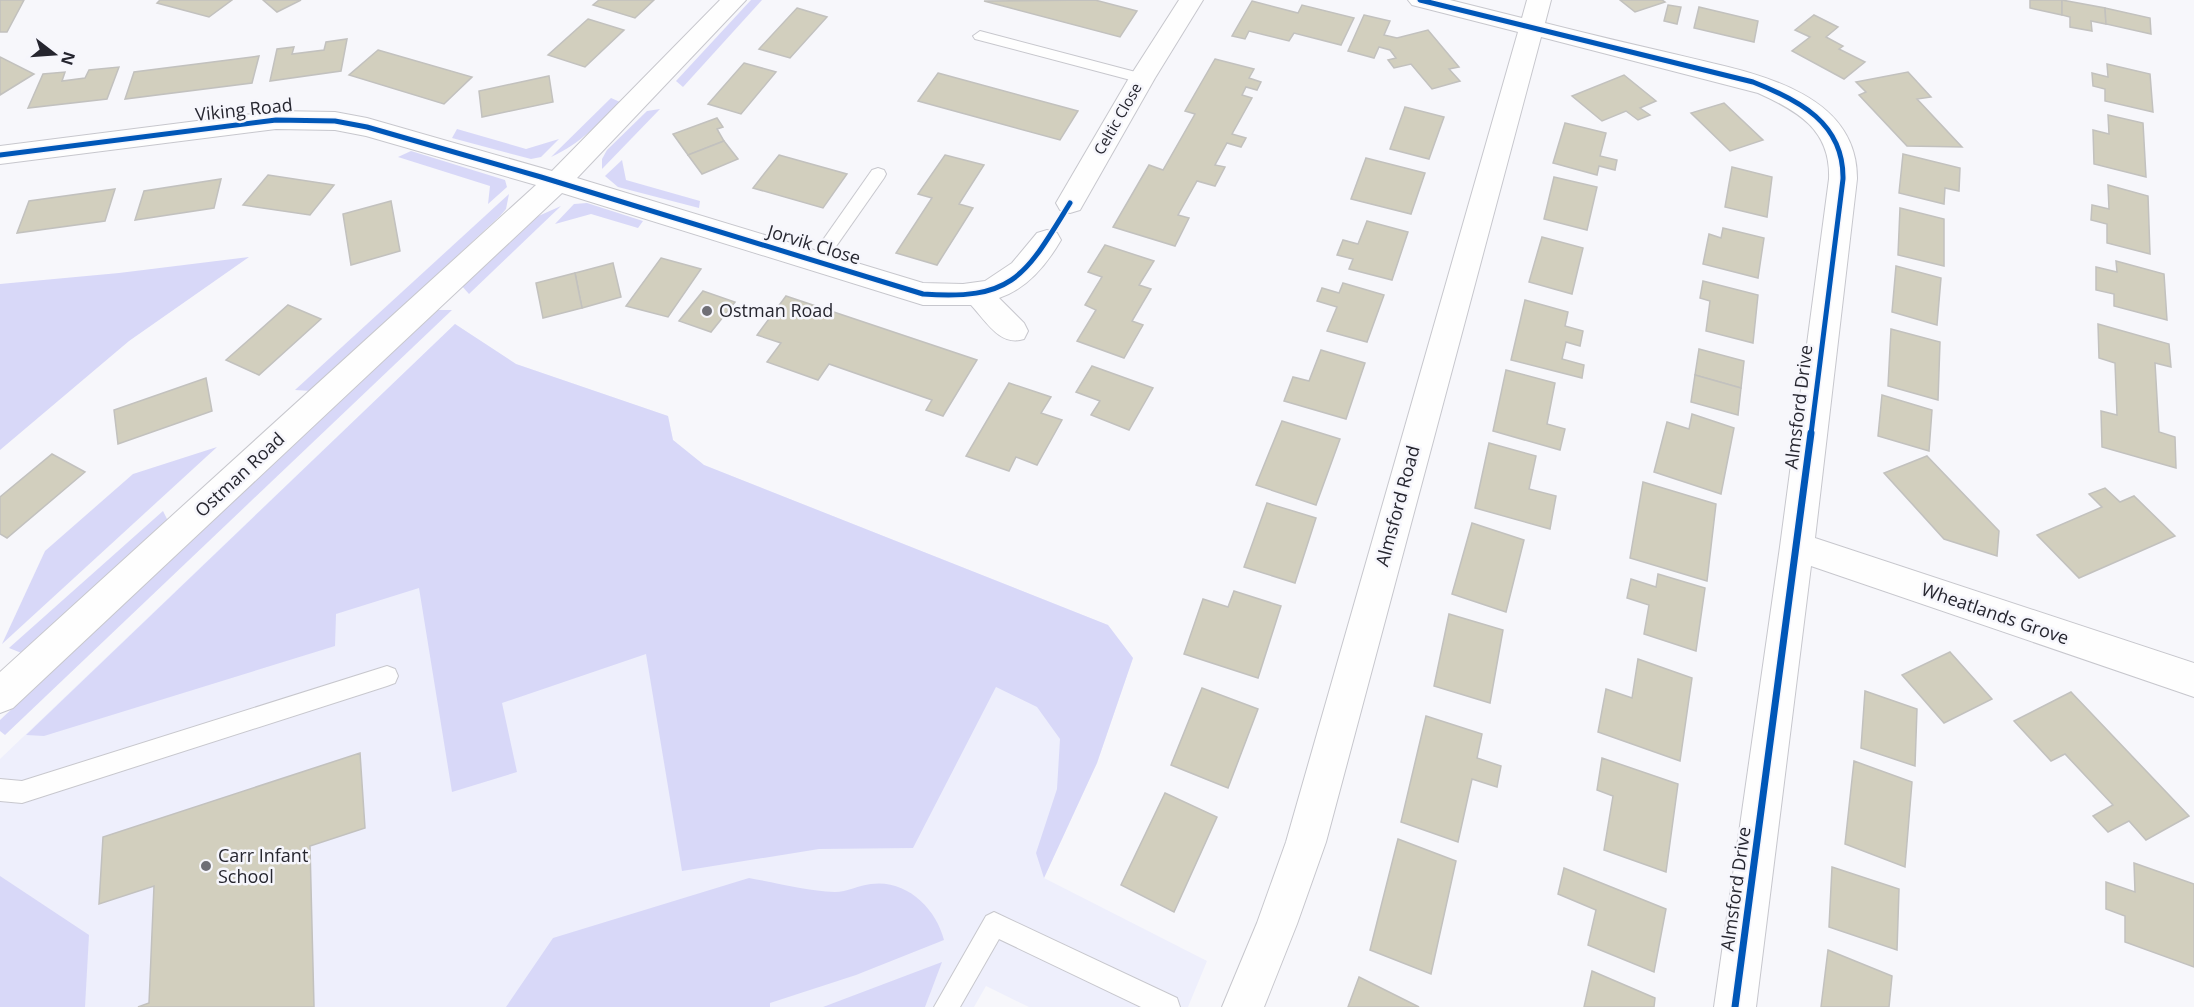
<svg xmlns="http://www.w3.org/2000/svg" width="2194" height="1007" viewBox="0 0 2194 1007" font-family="'Open Sans',sans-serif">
<rect width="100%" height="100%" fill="#f7f7fb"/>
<polygon fill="#eeeffc" points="455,324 516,364 668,416 673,440 704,465 1108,625 1133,658 1097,763 1044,878 1207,961 1188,1007 1029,1007 986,986 974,1007 0,1007 0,759"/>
<g fill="#d8d8f8">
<polygon points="751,0 762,0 683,87 676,81"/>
<path d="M611 98 620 102C598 124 580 144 551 157Z"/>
<polygon points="660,109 602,169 602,159 607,150 647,111"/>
<polygon points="457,129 526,149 559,139 541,157 531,159 452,138"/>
<polygon points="411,151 505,180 507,187 488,204 490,186 398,157"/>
<polygon points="622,160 626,180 700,201 699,208 618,187 605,176"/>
<polygon points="509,194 506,209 500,216 311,391 295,390"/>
<polygon points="587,203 643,221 638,228 591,214 555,224 574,204"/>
<polygon points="561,206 469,294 461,285 534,218"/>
<polygon points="249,257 129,341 0,450 0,284 119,273"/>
<polygon points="438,310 452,310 5,735 0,731 0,720"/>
<polygon points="455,324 516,364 668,416 673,440 704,465 1108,625 1133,658 1097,763 1044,878 1036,853 1057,789 1060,739 1037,707 996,687 913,848 819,849 682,871 646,654 502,703 517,772 452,792 419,588 336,614 335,646 44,736 26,735"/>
<polygon points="217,447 2,644 45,551 133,474"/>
<polygon points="163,511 168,521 24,654 9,648"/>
<polygon points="0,876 89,935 85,1007 0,1007"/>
<path d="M749 878C777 883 807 891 835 892 847 892 859 885 871 884 906 879 936 908 944 940L856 975 770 1003V1007H506L553 938Z"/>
<polygon points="942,962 925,1007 823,1007"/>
</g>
<g fill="#d2cfbe" stroke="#c2c1be" stroke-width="1.5">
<polygon points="0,0 24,0 7,32 0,32"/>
<polygon points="160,0 232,0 209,17 157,3"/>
<polygon points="263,0 301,0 277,12"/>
<polygon points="599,0 654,0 635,18 593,5"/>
<polygon points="1095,0 1137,11 1120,37 984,1"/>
<polygon points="1620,0 1662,0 1665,2 1635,12"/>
<polygon points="2030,0 2062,0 2062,15 2030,8"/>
<polygon points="2062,0 2105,8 2106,24 2091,21 2092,31 2070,27 2070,17 2062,15"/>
<polygon points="1252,1 1298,13 1302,5 1354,18 1341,45 1294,33 1289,41 1249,31 1245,39 1232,36"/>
<polygon points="1668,5 1681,7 1677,24 1664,21"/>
<polygon points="1699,7 1758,21 1754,42 1694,28"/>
<polygon points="797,8 827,17 790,58 759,49"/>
<polygon points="2105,8 2150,18 2151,34 2106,24"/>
<polygon points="1364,15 1390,21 1384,35 1397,38 1428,30 1459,67 1449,69 1460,81 1432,89 1411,64 1394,68 1388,60 1396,58 1390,50 1379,47 1374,58 1348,51"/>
<polygon points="1814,15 1838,27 1826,37 1843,46 1839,49 1865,62 1844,79 1792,51 1810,37 1795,30"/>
<polygon points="588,19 624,30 585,67 548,55"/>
<polygon points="347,39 341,71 270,81 277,49 294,47 292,54 324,50 326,42"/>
<polygon points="378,50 472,77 444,104 349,75"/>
<polygon points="259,56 252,83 125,99 134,72"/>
<polygon points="0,57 34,74 0,95"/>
<polygon points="1215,59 1254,69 1249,78 1261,82 1257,90 1246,87 1242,95 1252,98 1232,134 1246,138 1241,147 1227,143 1215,165 1225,167 1215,186 1197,181 1178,215 1189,218 1175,246 1113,227 1149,165 1163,170 1195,114 1185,111"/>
<polygon points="744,63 776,72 741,114 708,104"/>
<polygon points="2107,64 2150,74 2153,112 2105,101 2105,89 2093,86 2092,73 2108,77"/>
<polygon points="119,67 107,99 28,108 43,74 65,72 62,81 85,78 89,70"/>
<polygon points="1908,72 1931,97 1917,99 1962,147 1907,146 1859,95 1866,92 1856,82"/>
<polygon points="938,73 1078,111 1060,140 918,101"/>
<polygon points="1624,75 1656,101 1640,108 1650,115 1638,120 1626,111 1602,121 1572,96"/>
<polygon points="549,76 553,102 482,117 479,91"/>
<polygon points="1724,103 1763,140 1730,151 1691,113"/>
<polygon points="1405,107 1444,117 1429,159 1390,149"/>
<polygon points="2108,115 2143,123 2146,177 2094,164 2093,130 2109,134"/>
<polygon points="717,118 723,127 717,129 724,141 688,155 673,134"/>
<polygon points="1565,123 1606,133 1600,156 1617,160 1615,170 1599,166 1597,175 1553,163"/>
<polygon points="724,141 738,159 702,174 688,155"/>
<polygon points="1903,154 1960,168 1959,191 1945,188 1944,204 1899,193"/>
<polygon points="779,155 847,174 823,208 753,188"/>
<polygon points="945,155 984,165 959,204 973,208 937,265 896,253 932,198 918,194"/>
<polygon points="1366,158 1425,173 1411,214 1351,199"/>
<polygon points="1732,167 1772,177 1767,217 1725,207"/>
<polygon points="268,175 334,185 310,215 243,205"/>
<polygon points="1554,177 1597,187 1587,230 1544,219"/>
<polygon points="221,179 214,208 135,220 144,191"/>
<polygon points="2108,185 2148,196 2150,254 2107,243 2107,224 2091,220 2092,205 2109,209"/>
<polygon points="115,189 105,221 17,233 29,201"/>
<polygon points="391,201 400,251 351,265 343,214"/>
<polygon points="1900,208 1944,219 1944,266 1898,255"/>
<polygon points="1367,221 1408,232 1392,280 1349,269 1353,259 1337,255 1343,240 1358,244"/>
<polygon points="1723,228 1764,238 1758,278 1703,264 1709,234 1721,238"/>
<polygon points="1542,237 1583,248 1572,294 1529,282"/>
<polygon points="1105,245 1154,261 1139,285 1151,289 1132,321 1143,325 1124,358 1077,341 1096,310 1085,305 1102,277 1088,272"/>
<polygon points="661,258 701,269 668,317 626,306"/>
<polygon points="2116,261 2164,274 2167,320 2114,306 2114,294 2096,290 2096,267 2117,272"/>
<polygon points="613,263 621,297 582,308 575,273"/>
<polygon points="1896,266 1941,278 1937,325 1892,312"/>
<polygon points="575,273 582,308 543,318 536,283"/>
<polygon points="1703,281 1758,295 1753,343 1706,331 1710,301 1700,298"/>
<polygon points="1343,283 1384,295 1367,342 1327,331 1337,307 1317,301 1322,288 1339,293"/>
<polygon points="703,291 735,302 711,332 679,321"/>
<polygon points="786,296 977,360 943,416 926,410 932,400 829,364 818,380 767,362 781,343 757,335"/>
<polygon points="1525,300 1568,312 1565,326 1583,331 1580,346 1566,342 1562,359 1584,365 1582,378 1511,360"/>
<polygon points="288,305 321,319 259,375 226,360"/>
<polygon points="2098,324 2169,344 2171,367 2155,363 2159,432 2175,437 2176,468 2102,447 2101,411 2117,415 2115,363 2099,358"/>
<polygon points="1891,329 1940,342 1938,400 1888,386"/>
<polygon points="1699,349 1744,361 1741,388 1695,375"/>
<polygon points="1321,350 1365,363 1346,419 1284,401 1293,377 1309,381"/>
<polygon points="1092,366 1153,388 1129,430 1091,415 1100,401 1076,392"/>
<polygon points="1506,370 1555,383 1547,424 1565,429 1560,450 1493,431"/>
<polygon points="1695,375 1741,388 1738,415 1691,402"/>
<polygon points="206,378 212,411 118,444 114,410"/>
<polygon points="1009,383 1051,397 1041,413 1062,420 1037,465 1016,457 1009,471 966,456"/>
<polygon points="1882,395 1932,410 1929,451 1878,436"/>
<polygon points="1692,414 1734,428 1721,494 1654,472 1667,422 1689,429"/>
<polygon points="1282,421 1340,439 1316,505 1256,485"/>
<polygon points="1489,443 1536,456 1529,489 1556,496 1550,529 1475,508"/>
<polygon points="52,454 85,472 7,538 0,534 0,497"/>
<polygon points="1927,456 1999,531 1997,556 1944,539 1884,473"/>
<polygon points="1643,482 1716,504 1707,581 1630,558"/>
<polygon points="2105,488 2120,502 2134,496 2175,536 2079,578 2037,535 2102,507 2089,494"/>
<polygon points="1267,503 1316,518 1295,583 1244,567"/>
<polygon points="1472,523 1524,540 1506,612 1452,594"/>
<polygon points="1658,574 1705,588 1696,651 1644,634 1649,605 1627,598 1631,579 1656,587"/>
<polygon points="1234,591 1281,606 1258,678 1184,654 1203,599 1228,607"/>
<polygon points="1449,614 1503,630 1490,703 1434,686"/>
<polygon points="1950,652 1992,699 1944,723 1902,675"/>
<polygon points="1638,659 1692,678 1680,761 1598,732 1606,689 1632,698"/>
<polygon points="1202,688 1258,709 1228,788 1171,765"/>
<polygon points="1865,691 1917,709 1915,766 1861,748"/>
<polygon points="2071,692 2189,816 2146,840 2129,821 2108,832 2093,816 2113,805 2065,754 2051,761 2014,721"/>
<polygon points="1426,716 1482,734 1477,758 1501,766 1497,787 1472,779 1458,842 1401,822"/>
<polygon points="360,753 365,828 310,846 314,1007 138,1007 149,1003 154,886 99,904 103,837"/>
<polygon points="1602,758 1678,784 1666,872 1604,850 1613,796 1597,790"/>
<polygon points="1854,761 1912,782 1905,867 1845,844"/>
<polygon points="1165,793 1217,817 1174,912 1121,885"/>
<polygon points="1398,839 1456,861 1431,974 1370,950"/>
<polygon points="2134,863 2194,884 2194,967 2125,942 2125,916 2106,909 2106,882 2135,892"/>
<polygon points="1832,867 1899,889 1897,950 1829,927"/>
<polygon points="1564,868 1666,909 1654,972 1588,945 1596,910 1558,894"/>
<polygon points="1828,950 1892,976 1889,1007 1821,1007"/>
<polygon points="1592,971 1655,998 1654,1007 1584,1007"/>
<polygon points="1359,977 1419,1007 1348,1007"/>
</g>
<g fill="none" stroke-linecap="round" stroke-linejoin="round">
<g stroke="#c7c7cd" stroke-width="2">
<g id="lane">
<polygon points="980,31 1147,75 1150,78 1142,83 975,39 973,36"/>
<polygon points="878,168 884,170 886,174 884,178 823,265 817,267 811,265 809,261 811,257 872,170"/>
<polygon points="387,666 395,669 398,676 395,683 387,686 22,803 0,801 0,779 22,781"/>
<polygon points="994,912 1177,998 1180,1007 1141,1007 999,939 960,1007 934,1007 986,916"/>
</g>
</g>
<g stroke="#c7c7cd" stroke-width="2">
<g id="street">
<path d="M720 0H746L577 178 923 283 963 284 985 281 1012 263 1037 233 1047 230 1057 233 1061 240C1047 264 1027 289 999 298L1024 323 1028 331 1024 339C1000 347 986 321 971 305H923L562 193 13 708 0 713V672L536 185 366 136 335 130 276 129 0 164V146L276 111 335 112 367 118 552 171Z"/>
<polygon points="1179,0 1203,0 1155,78 1080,210 1070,213 1060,210 1056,203 1129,78"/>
<path d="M1408 0H1450L1522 18 1527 0H1551L1545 23C1588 34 1631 44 1674 54 1742 71 1858 87 1857 179L1815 538 2194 663V697L1811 566 1756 1007H1714L1780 547 1829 179C1831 130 1798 111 1758 93L1541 37 1326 842 1297 924 1264 1007H1222L1257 923 1286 842 1518 32 1412 5Z"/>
</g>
</g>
<use href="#lane" fill="#fefefe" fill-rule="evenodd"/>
<use href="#street" fill="#fefefe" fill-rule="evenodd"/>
<g stroke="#f6f6fc" stroke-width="8">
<g id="cycleway-far1">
<path d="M1420 0 1753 82C1799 100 1844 123 1843 179L1811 434"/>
<path d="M0 155 276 120 335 121 367 127 541 177 923 294C1015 301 1026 274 1070 203"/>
</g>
</g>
<g stroke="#f6f6fc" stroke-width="10">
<polyline id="cycleway" points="1735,1007 1811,433"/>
</g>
<use href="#cycleway-far1" stroke="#0057b8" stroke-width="5"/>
<use href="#cycleway" stroke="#0057b8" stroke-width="7"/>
</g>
<g fill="#6f6f76" stroke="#f6f6fc" stroke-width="2">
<circle cx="707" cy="311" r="6"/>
<circle cx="206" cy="866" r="6"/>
</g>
<g text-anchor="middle" stroke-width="5" stroke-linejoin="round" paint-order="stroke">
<g font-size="15" fill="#26262f" stroke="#f6f6fc">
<text transform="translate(1118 119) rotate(-60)" y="5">Celtic Close</text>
</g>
<g font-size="18" fill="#26262f" stroke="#f6f6fc">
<text transform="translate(244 110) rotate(-6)" y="6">Viking Road</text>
<text transform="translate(814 245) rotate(17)" y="6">Jorvik Close</text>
<text transform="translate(1799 407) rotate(-83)" y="6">Almsford Drive</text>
<text transform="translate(240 475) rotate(-43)" y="6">Ostman Road</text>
<text transform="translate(1398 506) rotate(-75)" y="6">Almsford Road</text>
<text transform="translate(1995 614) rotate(19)" y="6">Wheatlands Grove</text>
<text transform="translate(1736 889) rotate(-82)" y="6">Almsford Drive</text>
</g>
<g font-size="18" fill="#26262f" stroke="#f6f6fc" text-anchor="start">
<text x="719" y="317">Ostman Road</text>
<text x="218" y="862">Carr Infant<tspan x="218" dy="21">School</tspan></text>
</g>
</g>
<g transform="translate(54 54) rotate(107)" stroke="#f6f6fc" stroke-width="4.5" paint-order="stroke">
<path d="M0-4.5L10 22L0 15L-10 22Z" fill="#26262f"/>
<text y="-9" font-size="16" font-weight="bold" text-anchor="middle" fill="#26262f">N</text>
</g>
</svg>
